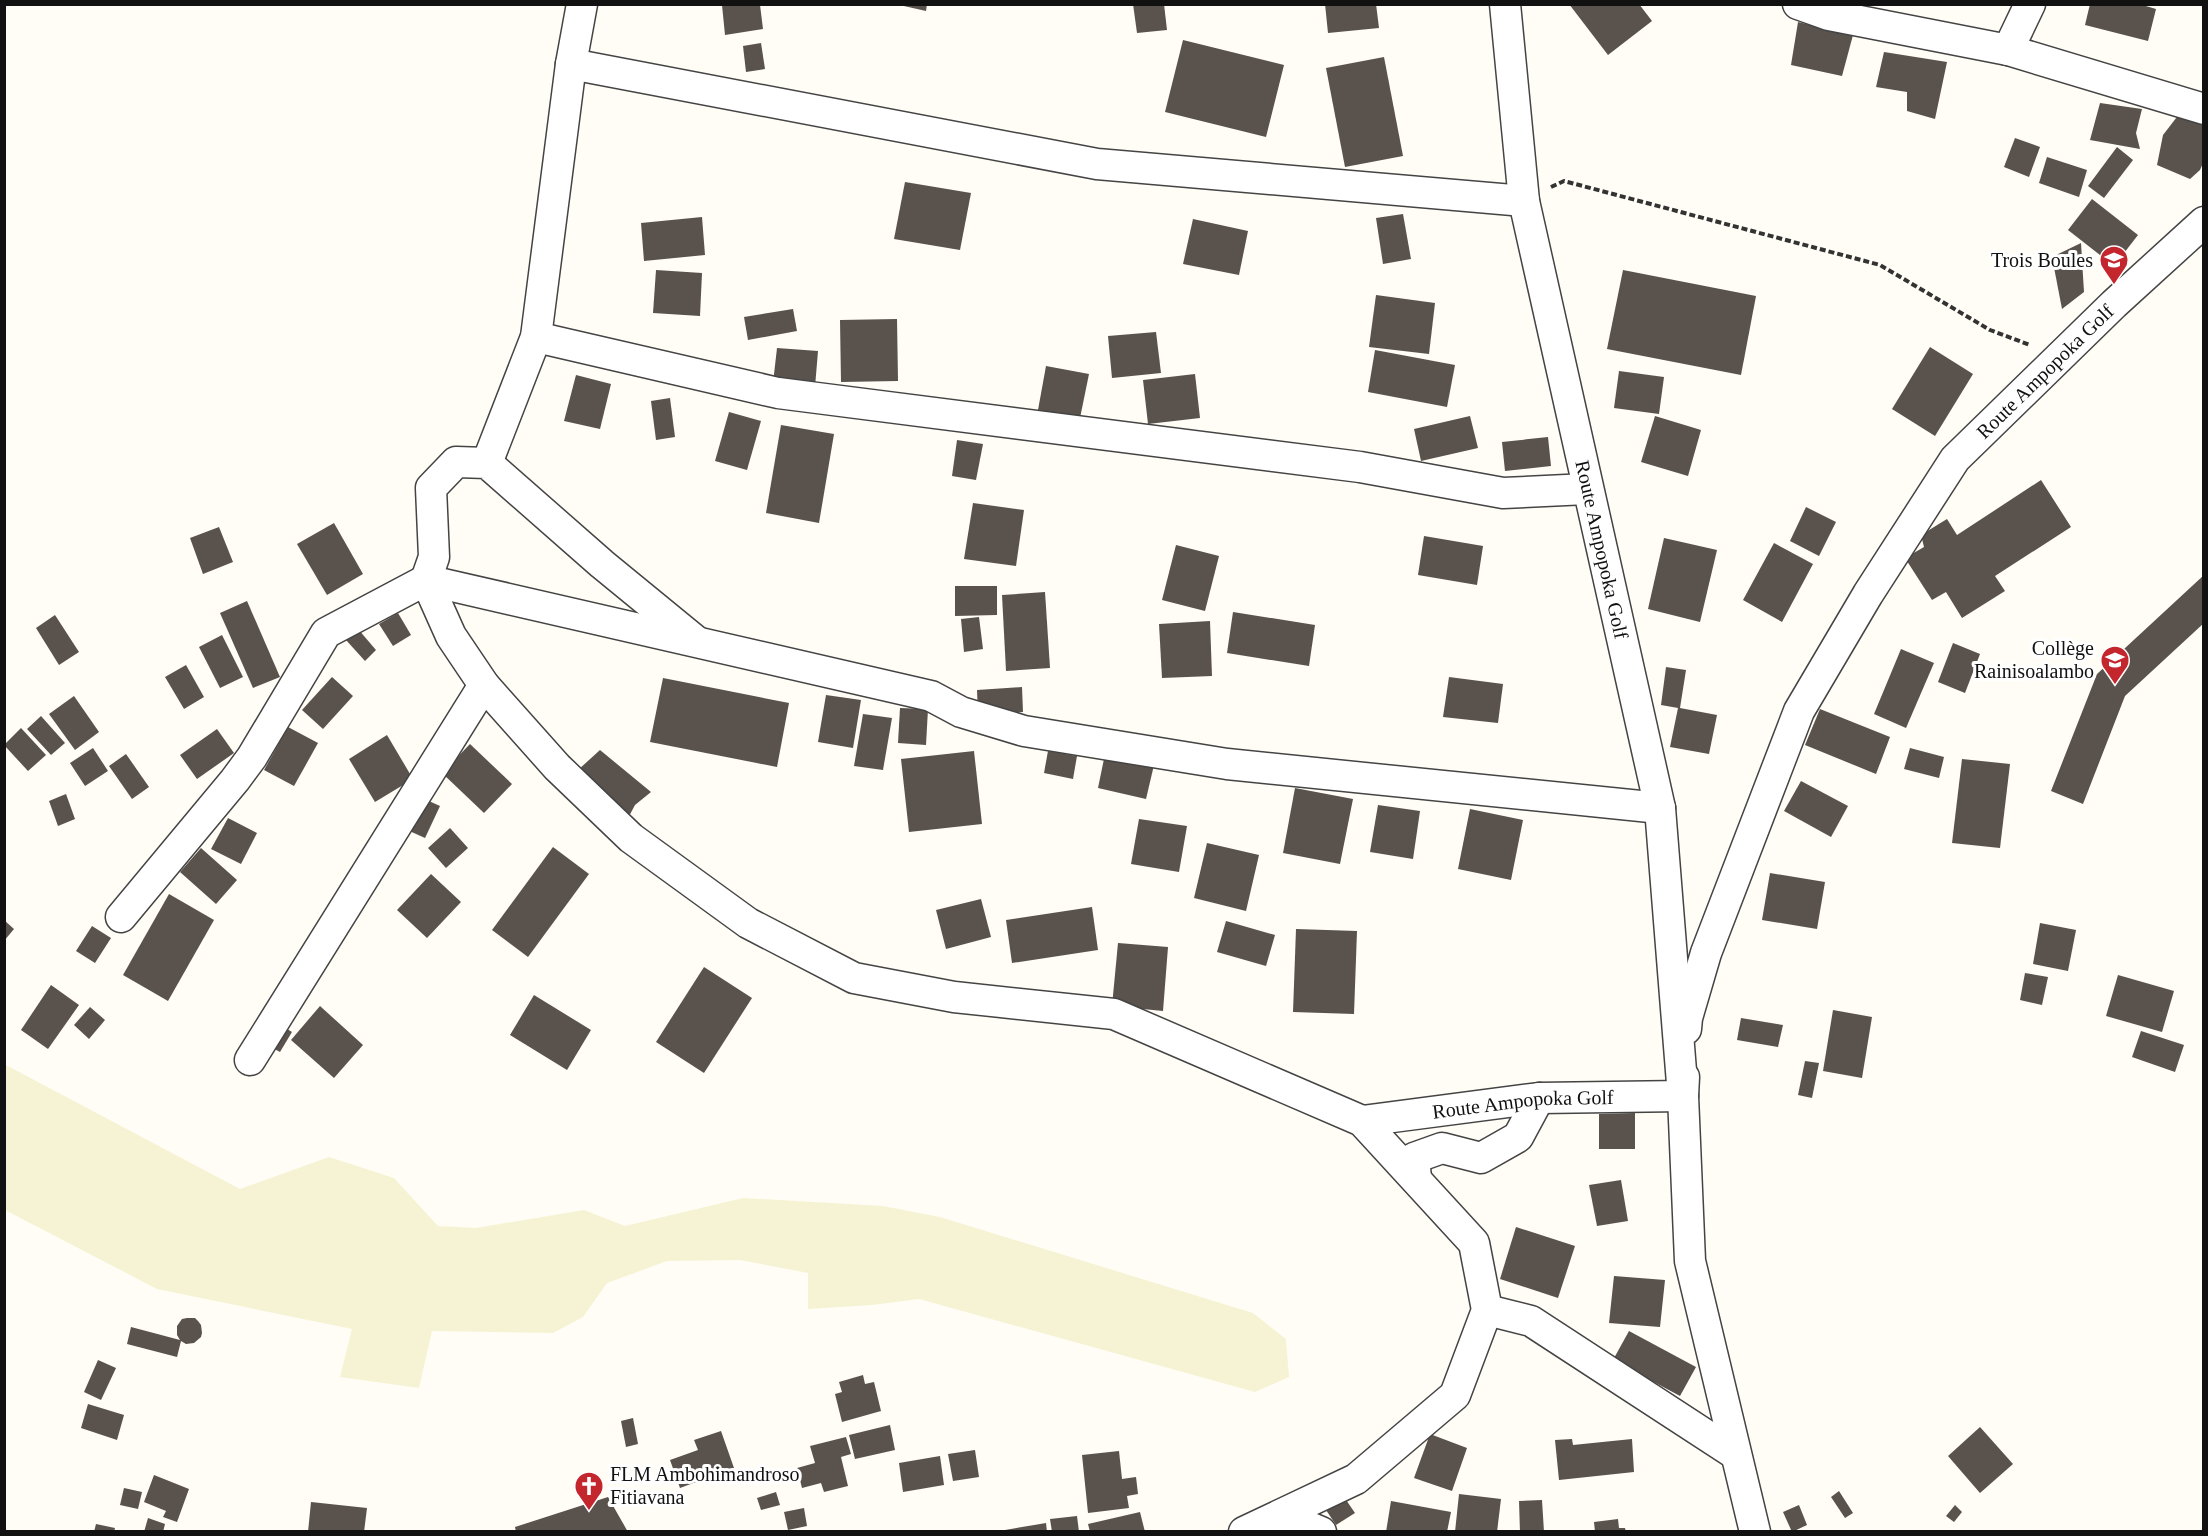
<svg xmlns="http://www.w3.org/2000/svg" width="2208" height="1536" viewBox="0 0 2208 1536" font-family="'Times New Roman',serif">
<rect width="100%" height="100%" fill="#fffdf5"/>
<polygon fill="#f6f3d4" points="4,1064 240,1189 329,1157 394,1178 438,1226 476,1228 584,1210 625,1226 743,1198 883,1206 940,1217 1253,1313 1286,1339 1289,1377 1255,1392 919,1299 872,1305 808,1309 808,1273 740,1260 667,1261 607,1283 583,1317 553,1333 432,1331 419,1388 340,1377 352,1329 157,1289 5,1210"/>
<g fill="#5a524d">
<polygon points="895,4 927,4 926,11"/>
<polygon points="1133,4 1164,4 1167,30 1137,33"/>
<polygon points="1325,4 1376,4 1379,28 1328,33"/>
<polygon points="1569,4 1639,4 1652,21 1608,55"/>
<polygon points="2090,4 2139,4 2156,9 2148,41 2085,25"/>
<polygon points="722,5 760,5 763,29 725,35"/>
<polygon points="1798,22 1853,35 1842,76 1791,65"/>
<polygon points="1183,40 1284,65 1266,137 1165,112"/>
<polygon points="761,43 765,69 746,72 743,46"/>
<polygon points="1884,52 1947,62 1935,119 1907,111 1907,92 1876,87"/>
<polygon points="1384,57 1403,156 1345,167 1326,68"/>
<polygon points="2100,103 2142,109 2136,133 2140,149 2090,140"/>
<polygon points="2180,113 2204,123 2204,161 2200,170 2190,179 2157,165 2163,135"/>
<polygon points="2015,138 2040,147 2029,177 2004,167"/>
<polygon points="2117,147 2133,160 2104,198 2088,186"/>
<polygon points="2047,157 2087,170 2079,197 2039,183"/>
<polygon points="905,182 971,193 960,250 894,239"/>
<polygon points="2092,199 2138,235 2114,266 2068,230"/>
<polygon points="1403,214 1411,259 1383,264 1376,218"/>
<polygon points="702,217 705,255 644,261 641,223"/>
<polygon points="1193,219 1248,231 1239,275 1183,264"/>
<polygon points="2081,243 2084,292 2062,309 2052,257"/>
<polygon points="656,270 702,273 700,316 653,313"/>
<polygon points="1623,270 1756,296 1741,375 1607,349"/>
<polygon points="1376,295 1435,303 1429,354 1369,347"/>
<polygon points="793,309 797,331 748,340 744,317"/>
<polygon points="897,319 898,381 841,382 840,320"/>
<polygon points="1156,332 1161,373 1112,378 1108,336"/>
<polygon points="1930,347 1973,374 1935,436 1892,409"/>
<polygon points="777,348 818,351 815,387 773,383"/>
<polygon points="1375,350 1455,365 1447,407 1368,392"/>
<polygon points="1046,366 1089,374 1080,418 1038,410"/>
<polygon points="1619,371 1664,377 1659,414 1614,408"/>
<polygon points="1195,374 1200,418 1148,424 1143,380"/>
<polygon points="576,375 611,384 600,429 564,421"/>
<polygon points="670,398 675,437 656,440 651,401"/>
<polygon points="729,412 761,421 747,470 715,461"/>
<polygon points="1470,416 1478,448 1421,461 1414,429"/>
<polygon points="1655,416 1701,430 1688,476 1641,462"/>
<polygon points="781,425 834,434 819,523 766,513"/>
<polygon points="1548,437 1551,466 1505,471 1502,442"/>
<polygon points="957,440 983,444 976,480 952,476"/>
<polygon points="2041,480 2071,527 1995,576 2005,591 1962,618 1946,592 1932,600 1905,558 1924,547 1921,535 1947,519 1957,535"/>
<polygon points="973,503 1024,510 1016,566 964,559"/>
<polygon points="1806,507 1836,522 1819,556 1790,541"/>
<polygon points="334,523 363,574 327,595 297,544"/>
<polygon points="219,527 233,562 203,574 190,538"/>
<polygon points="1424,536 1483,546 1477,585 1418,575"/>
<polygon points="1664,538 1717,550 1700,622 1648,609"/>
<polygon points="1774,543 1813,564 1782,622 1743,600"/>
<polygon points="1176,545 1219,556 1205,611 1162,600"/>
<polygon points="2204,575 2204,623 2125,696 2083,804 2051,791 2097,674"/>
<polygon points="955,586 997,586 997,615 955,616"/>
<polygon points="1045,592 1050,668 1006,671 1002,595"/>
<polygon points="247,601 280,677 253,688 220,613"/>
<polygon points="1233,612 1315,625 1309,666 1227,653"/>
<polygon points="398,613 411,635 393,646 379,624"/>
<polygon points="55,615 79,652 59,665 36,628"/>
<polygon points="979,617 983,649 964,652 961,619"/>
<polygon points="1210,621 1212,676 1162,678 1159,624"/>
<polygon points="358,629 376,650 365,661 346,640"/>
<polygon points="222,635 243,677 220,688 199,647"/>
<polygon points="1953,643 1980,654 1965,693 1938,682"/>
<polygon points="1901,649 1934,663 1906,728 1874,714"/>
<polygon points="186,665 204,697 184,709 165,677"/>
<polygon points="1666,667 1686,670 1680,708 1717,715 1709,754 1670,747 1678,708 1661,705"/>
<polygon points="332,677 353,696 323,729 302,710"/>
<polygon points="1449,677 1503,684 1498,723 1443,717"/>
<polygon points="663,678 789,703 777,767 650,742"/>
<polygon points="1022,687 1023,712 978,715 977,690"/>
<polygon points="826,695 861,700 853,748 818,742"/>
<polygon points="74,696 99,732 75,750 49,714"/>
<polygon points="900,708 928,709 926,745 898,743"/>
<polygon points="1820,709 1890,737 1876,774 1805,745"/>
<polygon points="863,714 892,718 883,770 854,766"/>
<polygon points="41,716 65,743 51,755 27,729"/>
<polygon points="288,727 318,743 294,786 264,770"/>
<polygon points="21,728 46,755 28,771 4,745"/>
<polygon points="217,729 234,753 197,779 180,755"/>
<polygon points="387,735 413,779 375,802 349,759"/>
<polygon points="470,744 512,784 484,813 442,773"/>
<polygon points="93,748 108,771 85,786 70,763"/>
<polygon points="1910,748 1944,757 1939,778 1904,769"/>
<polygon points="600,750 651,792 635,805 627,820 578,770"/>
<polygon points="974,751 982,824 909,832 901,759"/>
<polygon points="1048,751 1077,756 1073,779 1044,773"/>
<polygon points="126,754 149,787 132,799 109,766"/>
<polygon points="1105,754 1154,765 1146,799 1098,788"/>
<polygon points="1962,759 2010,764 2000,848 1952,843"/>
<polygon points="1801,781 1848,806 1831,837 1784,811"/>
<polygon points="1295,788 1353,799 1340,864 1283,853"/>
<polygon points="66,794 75,819 58,826 49,801"/>
<polygon points="420,797 440,806 425,838 405,829"/>
<polygon points="1378,805 1420,811 1413,859 1370,852"/>
<polygon points="1470,809 1523,820 1511,880 1458,869"/>
<polygon points="228,818 257,833 241,864 211,849"/>
<polygon points="1139,819 1187,826 1179,872 1131,864"/>
<polygon points="450,828 468,848 446,868 428,848"/>
<polygon points="1207,843 1259,855 1246,911 1194,898"/>
<polygon points="553,847 589,874 528,957 492,930"/>
<polygon points="201,848 237,880 216,904 180,872"/>
<polygon points="1770,873 1825,882 1817,929 1762,920"/>
<polygon points="431,874 461,902 427,938 397,910"/>
<polygon points="169,894 214,920 168,1001 123,975"/>
<polygon points="981,899 991,937 946,949 936,910"/>
<polygon points="1092,907 1098,950 1012,963 1006,920"/>
<polygon points="4,920 14,929 4,941"/>
<polygon points="1226,921 1275,935 1266,966 1217,952"/>
<polygon points="2040,923 2076,930 2068,971 2033,964"/>
<polygon points="92,926 111,938 95,963 76,951"/>
<polygon points="1296,929 1357,931 1354,1014 1293,1012"/>
<polygon points="1118,943 1168,947 1163,1011 1112,1006"/>
<polygon points="704,967 752,998 704,1073 656,1042"/>
<polygon points="2025,973 2048,977 2042,1005 2020,1000"/>
<polygon points="2118,975 2174,991 2162,1032 2106,1016"/>
<polygon points="51,985 79,1005 48,1049 21,1030"/>
<polygon points="534,995 591,1030 567,1070 510,1035"/>
<polygon points="320,1006 363,1045 334,1078 291,1040"/>
<polygon points="90,1007 105,1020 89,1039 74,1025"/>
<polygon points="1833,1010 1872,1017 1862,1078 1823,1071"/>
<polygon points="1741,1018 1783,1025 1778,1047 1737,1040"/>
<polygon points="284,1027 292,1032 280,1052 271,1047"/>
<polygon points="2141,1031 2184,1045 2175,1072 2132,1057"/>
<polygon points="1805,1061 1819,1063 1812,1098 1798,1095"/>
<polygon points="1635,1113 1635,1149 1599,1149 1599,1114"/>
<polygon points="1621,1180 1628,1221 1597,1226 1589,1185"/>
<polygon points="1516,1227 1575,1246 1558,1298 1500,1279"/>
<polygon points="1614,1276 1665,1280 1660,1327 1609,1323"/>
<polygon points="187,1318 195,1318 198,1321 201,1325 202,1333 201,1337 194,1343 186,1344 181,1341 177,1357 127,1344 131,1327 180,1340 177,1335 177,1326 182,1319"/>
<polygon points="1629,1331 1696,1367 1680,1396 1613,1360"/>
<polygon points="98,1360 116,1368 101,1400 84,1392"/>
<polygon points="863,1375 865,1384 874,1382 881,1411 842,1422 835,1394 842,1392 839,1382"/>
<polygon points="88,1404 124,1415 117,1440 81,1428"/>
<polygon points="633,1418 638,1444 626,1447 621,1421"/>
<polygon points="890,1425 895,1450 855,1459 849,1435"/>
<polygon points="1980,1427 2013,1464 1980,1493 1948,1456"/>
<polygon points="721,1431 734,1468 680,1488 670,1460 698,1450 694,1440"/>
<polygon points="1430,1434 1467,1448 1452,1491 1414,1478"/>
<polygon points="846,1437 851,1454 841,1457 848,1486 824,1492 821,1483 802,1488 797,1468 815,1463 810,1446"/>
<polygon points="1572,1439 1573,1445 1632,1439 1634,1472 1559,1480 1555,1440"/>
<polygon points="975,1450 979,1477 953,1481 948,1454"/>
<polygon points="1119,1451 1122,1479 1136,1477 1138,1494 1127,1496 1129,1508 1088,1513 1082,1455"/>
<polygon points="940,1456 944,1485 903,1492 899,1463"/>
<polygon points="154,1475 189,1489 177,1522 163,1517 166,1511 144,1502"/>
<polygon points="124,1488 142,1492 138,1509 120,1505"/>
<polygon points="1839,1491 1853,1513 1845,1518 1831,1497"/>
<polygon points="776,1492 780,1505 761,1510 757,1498"/>
<polygon points="1342,1494 1355,1513 1336,1525 1324,1507"/>
<polygon points="1459,1494 1501,1499 1497,1532 1455,1532"/>
<polygon points="608,1497 628,1532 516,1532 515,1527"/>
<polygon points="1542,1500 1544,1532 1520,1532 1519,1501"/>
<polygon points="1391,1501 1451,1512 1447,1532 1386,1532"/>
<polygon points="311,1502 367,1508 364,1532 308,1532"/>
<polygon points="1799,1505 1807,1525 1792,1532 1783,1512"/>
<polygon points="1955,1505 1962,1512 1954,1522 1946,1516"/>
<polygon points="804,1508 807,1526 788,1530 784,1512"/>
<polygon points="1140,1512 1145,1532 1090,1532 1088,1524"/>
<polygon points="1077,1516 1079,1532 1052,1532 1050,1519"/>
<polygon points="148,1518 165,1524 163,1532 144,1532"/>
<polygon points="1618,1519 1619,1528 1625,1528 1626,1532 1595,1532 1594,1522"/>
<polygon points="1046,1523 1047,1532 1005,1532 1005,1530"/>
<polygon points="96,1524 115,1528 114,1532 94,1532"/>
</g>
<g fill="none" stroke-linecap="round" stroke-linejoin="round">
<g stroke="#444" stroke-width="33">
<g id="minor">
<path id="s1" d="M1505 4 1524 201 1660 808 1683 1096 1690 1261 1755 1532"/>
<polyline points="1798,4 1829,15 2008,50 2204,109"/>
<polyline points="2008,50 2030,4"/>
<polyline points="571,64 1097,164 1524,201"/>
<polyline points="536,337 778,393 1360,467 1503,493 1587,489"/>
<polyline points="487,463 536,337 571,64 582,4"/>
<polyline points="696,641 602,564 487,463 456,462 431,488 434,557 426,580 451,636 484,685 557,767 631,838 748,923 854,978 954,997 1114,1014 1362,1121 1474,1243 1487,1310 1455,1395 1356,1479 1244,1532"/>
<polyline points="121,917 235,780 252,757 326,633 426,580 931,696 961,712 1024,731 1227,764 1660,808"/>
<path id="s2" d="M1686 1029 1687 1018 1706 953 1799 711 1868 594 1955 459 2114 304 2204 222"/>
<polyline points="250,1060 484,685"/>
<path id="s3" d="M1362 1121 1539 1098 1683 1096 1684 1077"/>
<polyline points="1416,1178 1414,1158 1442,1148 1481,1158 1518,1137 1539,1098"/>
<polyline points="1487,1310 1531,1321 1735,1454"/>
<polyline points="1281,1515 1321,1532"/>
</g>
</g>
<polyline stroke="#333" stroke-width="4" stroke-dasharray="6 3" stroke-linecap="butt" points="1551,187 1564,181 1880,265 1990,330 2030,345"/>
<use href="#minor" stroke="#fff" stroke-width="30"/>
</g>
<defs>
<g id="school-pin" transform="scale(1.5)"><path d="M0 17L-7.5 6A9.5 9.5 0 1 1 7.5 6Z" fill="#c4262e" stroke="#fff"/><path d="M0-5L7-2L0 1L-7-2ZM-4 1L0 2.5L4 1V4Q0 6-4 4Z" fill="#fff"/></g>
<g id="church-pin" transform="scale(1.5)"><path d="M0 17L-7.5 6A9.5 9.5 0 1 1 7.5 6Z" fill="#c4262e" stroke="#fff"/><path d="M-1.2-6h2.4v3.5h3.3v2.4h-3.3V6h-2.4V-.1h-3.3v-2.4h3.3Z" fill="#fff"/></g>
</defs>
<g fill-rule="evenodd">
<use href="#school-pin" x="2114" y="260"/>
<use href="#school-pin" x="2115" y="660"/>
<use href="#church-pin" x="589" y="1486"/>
</g>
<g text-anchor="middle" stroke-width="6" stroke-linejoin="round" paint-order="stroke">
<g font-size="20" fill="#111" stroke="#fff" text-anchor="end">
<text x="2093" y="267">Trois Boules</text>
<text x="2094" y="655">Collège<tspan x="2094" dy="23">Rainisoalambo</tspan></text>
<text x="610" y="1481" text-anchor="start">FLM Ambohimandroso<tspan x="610" dy="23">Fitiavana</tspan></text>
</g>
<g font-size="20" fill="#111" stroke="#fff">
<text dy="7" stroke="none"><textPath href="#s2" startOffset="760">Route Ampopoka Golf</textPath></text>
<text dy="7" stroke="none"><textPath href="#s1" startOffset="555">Route Ampopoka Golf</textPath></text>
<text dy="7" stroke="none"><textPath href="#s3" startOffset="162">Route Ampopoka Golf</textPath></text>
</g>
</g>
<rect width="2208" height="1536" fill="none" stroke="#111111" stroke-width="12"/>
</svg>
